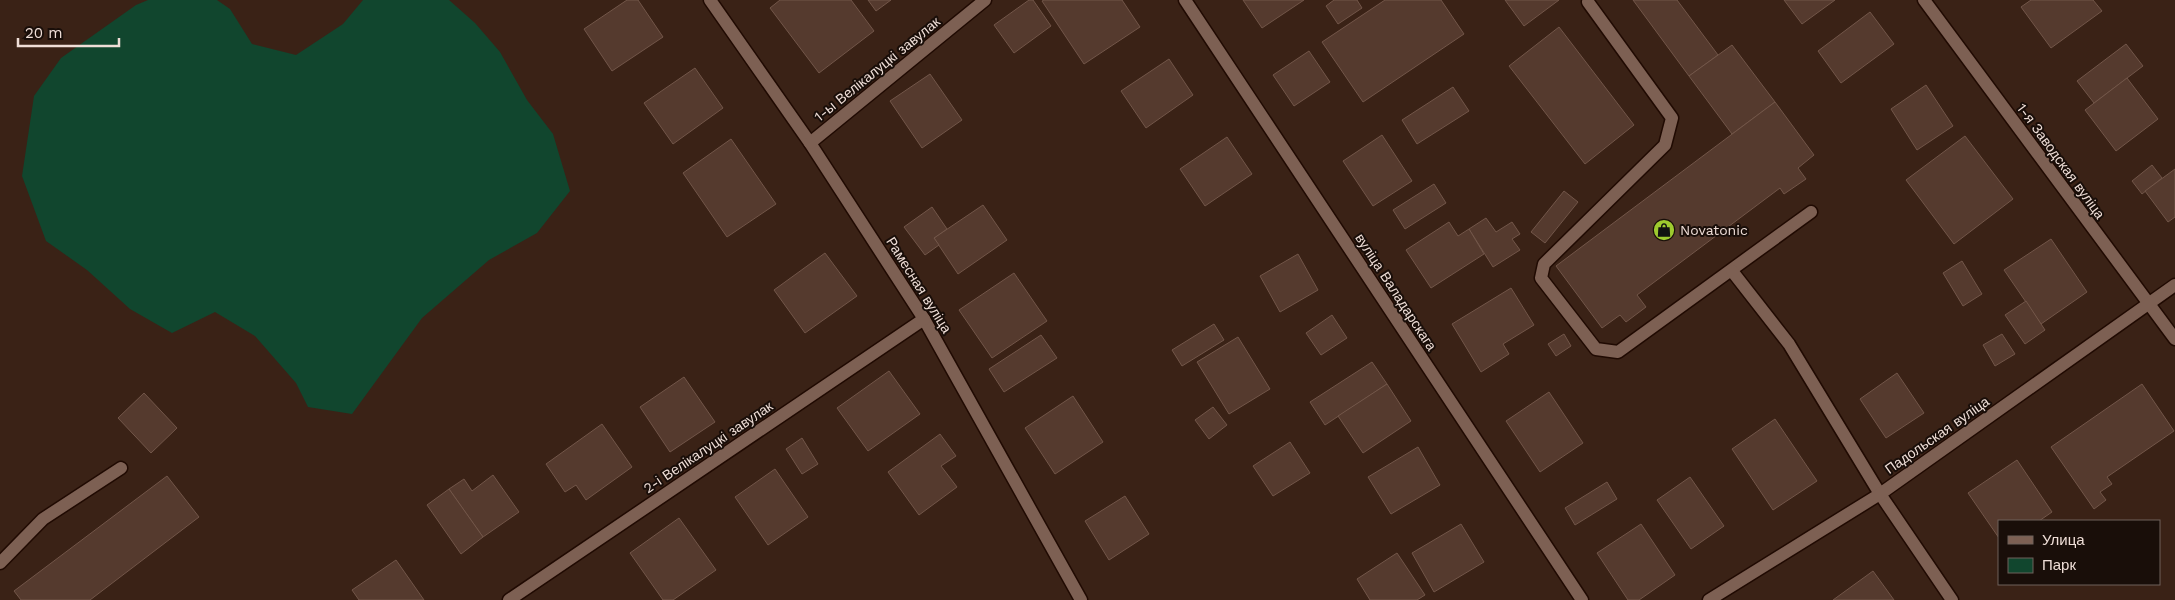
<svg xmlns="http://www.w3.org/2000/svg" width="2175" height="600" viewBox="0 0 2175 600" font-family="'Work Sans',sans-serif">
<rect width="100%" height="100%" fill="#3a2216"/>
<polygon fill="#11462e" points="148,0 217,0 230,9 252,44 296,55 343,24 363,0 449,0 475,23 500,52 527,100 553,134 570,191 537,233 489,260 422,318 352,414 308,407 296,383 255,336 215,312 172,333 130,309 87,270 46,241 22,176 34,96 61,58 136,5"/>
<g fill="#553a2e" stroke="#725649">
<polygon points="627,0 638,0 663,37 612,71 584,29"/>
<polygon points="780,0 851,0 874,31 819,73 770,8"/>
<polygon points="868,0 891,0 876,11"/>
<polygon points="1029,0 1033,0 1051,26 1014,53 994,25"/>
<polygon points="1044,0 1122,0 1140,27 1084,64 1042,1"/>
<polygon points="1243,0 1304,0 1262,28"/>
<polygon points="1334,0 1357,0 1362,8 1338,24 1326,6"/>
<polygon points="1385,0 1441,0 1464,34 1363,102 1322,42"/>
<polygon points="1505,0 1559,0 1524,26"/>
<polygon points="1633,0 1677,0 1718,55 1689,76"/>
<polygon points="1784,0 1835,0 1802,24"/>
<polygon points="2031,0 2093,0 2102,11 2051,48 2021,7"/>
<polygon points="1870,12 1894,44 1841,83 1818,51"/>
<polygon points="1559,27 1634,125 1585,164 1509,66"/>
<polygon points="2126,44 2143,66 2094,103 2077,81"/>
<polygon points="1732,45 1775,102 1732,134 1689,76"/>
<polygon points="1309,51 1330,82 1294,106 1273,75"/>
<polygon points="1169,59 1193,95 1146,128 1121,91"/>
<polygon points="695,68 723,108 673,144 644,103"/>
<polygon points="930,74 962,120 922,148 890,101"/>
<polygon points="2127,78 2158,119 2116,151 2085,110"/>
<polygon points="1926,85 1953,126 1917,150 1891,109"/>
<polygon points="1453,87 1469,111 1417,144 1402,120"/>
<polygon points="1775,102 1814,155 1798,168 1806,179 1784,194 1780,188 1637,295 1646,307 1626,322 1620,315 1602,328 1556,266"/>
<polygon points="1382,135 1412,181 1373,206 1343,161"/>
<polygon points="1965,136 2013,199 1954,244 1906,180"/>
<polygon points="1227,137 1252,174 1205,206 1180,169"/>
<polygon points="731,139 776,204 727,237 683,173"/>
<polygon points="2152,165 2162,178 2142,194 2132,181"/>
<polygon points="2175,169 2175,217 2168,222 2145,191"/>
<polygon points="1434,184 1446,203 1405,229 1393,210"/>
<polygon points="1564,191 1578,202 1545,243 1531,232"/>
<polygon points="983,205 1007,240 958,274 934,238"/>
<polygon points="932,207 947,229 934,238 939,245 925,255 904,227"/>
<polygon points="1486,218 1496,232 1512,222 1520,234 1512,239 1520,250 1493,267 1469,229"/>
<polygon points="1449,222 1458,236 1469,229 1484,254 1431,288 1406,250"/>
<polygon points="2051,239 2087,292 2041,324 2004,270"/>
<polygon points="825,253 857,296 805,333 774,290"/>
<polygon points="1298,254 1318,290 1280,312 1260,276"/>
<polygon points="1962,261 1982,294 1963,306 1943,273"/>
<polygon points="1014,273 1047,321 992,358 959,310"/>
<polygon points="1511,288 1534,325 1503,344 1509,354 1481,372 1452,324"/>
<polygon points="2026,301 2045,330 2025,344 2005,315"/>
<polygon points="1332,315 1347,338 1321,355 1306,333"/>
<polygon points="1214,324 1224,340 1182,366 1172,350"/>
<polygon points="1564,334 1571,346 1556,356 1548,344"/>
<polygon points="2002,334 2015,354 1995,366 1983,345"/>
<polygon points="1041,335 1057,358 1004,392 989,369"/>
<polygon points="1238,337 1270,389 1229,414 1197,362"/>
<polygon points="1372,362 1387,384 1325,425 1310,402"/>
<polygon points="889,371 920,414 868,451 837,408"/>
<polygon points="1897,373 1924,413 1886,438 1860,399"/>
<polygon points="684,377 715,422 670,452 640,407"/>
<polygon points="1387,384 1411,421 1363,453 1338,416"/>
<polygon points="2142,384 2174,431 2107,477 2112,484 2100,492 2106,500 2094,509 2051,447"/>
<polygon points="1549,392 1583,443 1540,472 1506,421"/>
<polygon points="144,393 177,428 151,453 118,418"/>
<polygon points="1073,396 1103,442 1055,474 1025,428"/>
<polygon points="1213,407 1227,425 1209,439 1195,420"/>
<polygon points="1775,419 1817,481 1773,510 1732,449"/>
<polygon points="602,424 632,467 586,500 576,485 565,492 546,464"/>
<polygon points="940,434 956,456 941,466 957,487 919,515 888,472"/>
<polygon points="802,438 818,464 802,474 786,449"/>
<polygon points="1290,442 1310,473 1273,496 1253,466"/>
<polygon points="1418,447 1440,485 1391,514 1368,477"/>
<polygon points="2017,460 2052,512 2039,521 1999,521 1999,538 1968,493"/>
<polygon points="775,469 808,517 768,545 735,497"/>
<polygon points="493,475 519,512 483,537 449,489 464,479 472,491"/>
<polygon points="167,476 199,517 90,600 21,600 14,591"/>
<polygon points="1690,477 1724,526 1691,549 1657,500"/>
<polygon points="1607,482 1617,499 1575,525 1565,508"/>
<polygon points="449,489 483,537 461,554 427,505"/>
<polygon points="1125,496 1149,534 1109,560 1085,521"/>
<polygon points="679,518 716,570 673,600 663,600 630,553"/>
<polygon points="1461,524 1484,562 1434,592 1412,553"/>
<polygon points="1641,524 1675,575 1639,600 1628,600 1597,553"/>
<polygon points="1397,553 1425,595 1417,600 1370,600 1357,579"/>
<polygon points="396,560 424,600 359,600 352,590"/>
<polygon points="1873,571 1894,600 1833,600"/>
</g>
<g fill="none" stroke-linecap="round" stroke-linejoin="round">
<g stroke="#200a02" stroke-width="15">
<g id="lane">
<polyline points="1588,2 1672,118 1665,145 1544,264 1541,278 1596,349 1618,352 1811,212"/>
<polyline points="1732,271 1789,344 1880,494"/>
<polyline points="0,563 43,519 121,468"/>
</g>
</g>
<g stroke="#200a02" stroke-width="15">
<g id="street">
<polyline points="710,0 810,143 924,319 1081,600"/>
<polyline points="1185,0 1582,600"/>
<polyline points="1924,0 2175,339"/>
<polyline points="810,143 985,0"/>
<polyline points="1880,494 1952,600"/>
<polyline points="509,600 924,319"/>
<polyline points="1709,600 1880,494 2175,285"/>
</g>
</g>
<use href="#lane" stroke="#7d6053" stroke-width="12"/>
<use href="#street" stroke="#7d6053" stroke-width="12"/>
</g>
<defs>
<g id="shop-disc" transform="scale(1.125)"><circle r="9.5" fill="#9eca2f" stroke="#190e09"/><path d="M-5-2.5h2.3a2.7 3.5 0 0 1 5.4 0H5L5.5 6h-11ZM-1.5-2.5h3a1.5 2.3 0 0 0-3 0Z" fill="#111"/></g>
</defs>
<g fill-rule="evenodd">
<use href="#shop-disc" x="1664" y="230"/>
</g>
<g text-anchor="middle" stroke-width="4" stroke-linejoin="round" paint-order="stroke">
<g font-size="14" fill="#efded7" stroke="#190e09">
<text transform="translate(877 69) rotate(-39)" y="5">1-ы Велікалуцкі завулак</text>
<text transform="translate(2061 161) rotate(54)" y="5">1-я Заводская вуліца</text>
<text transform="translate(919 285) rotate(58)" y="5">Рамесная вуліца</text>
<text transform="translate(1396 292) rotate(57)" y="5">вуліца Валадарскага</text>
<text transform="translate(1937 435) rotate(-35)" y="5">Падольская вуліца</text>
<text transform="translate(708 447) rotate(-34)" y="5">2-і Велікалуцкі завулак</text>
</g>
<g font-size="14" fill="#efded7" stroke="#190e09" text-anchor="start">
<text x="1680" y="235">Novatonic</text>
</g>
</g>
<rect x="1998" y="520" width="162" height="65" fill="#190e09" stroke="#6f615b"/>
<rect x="2008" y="536" width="25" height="8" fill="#7d6053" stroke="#6f615b"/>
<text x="2042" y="545" font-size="15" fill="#efded7">Улица</text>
<rect x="2008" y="558" width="25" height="15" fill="#11462e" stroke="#6f615b"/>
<text x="2042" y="570" font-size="15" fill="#efded7">Парк</text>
<path d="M18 38v8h101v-8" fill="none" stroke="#efded7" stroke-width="2.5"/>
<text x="25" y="38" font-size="15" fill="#efded7" stroke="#190e09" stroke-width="4" paint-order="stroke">20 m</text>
</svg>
